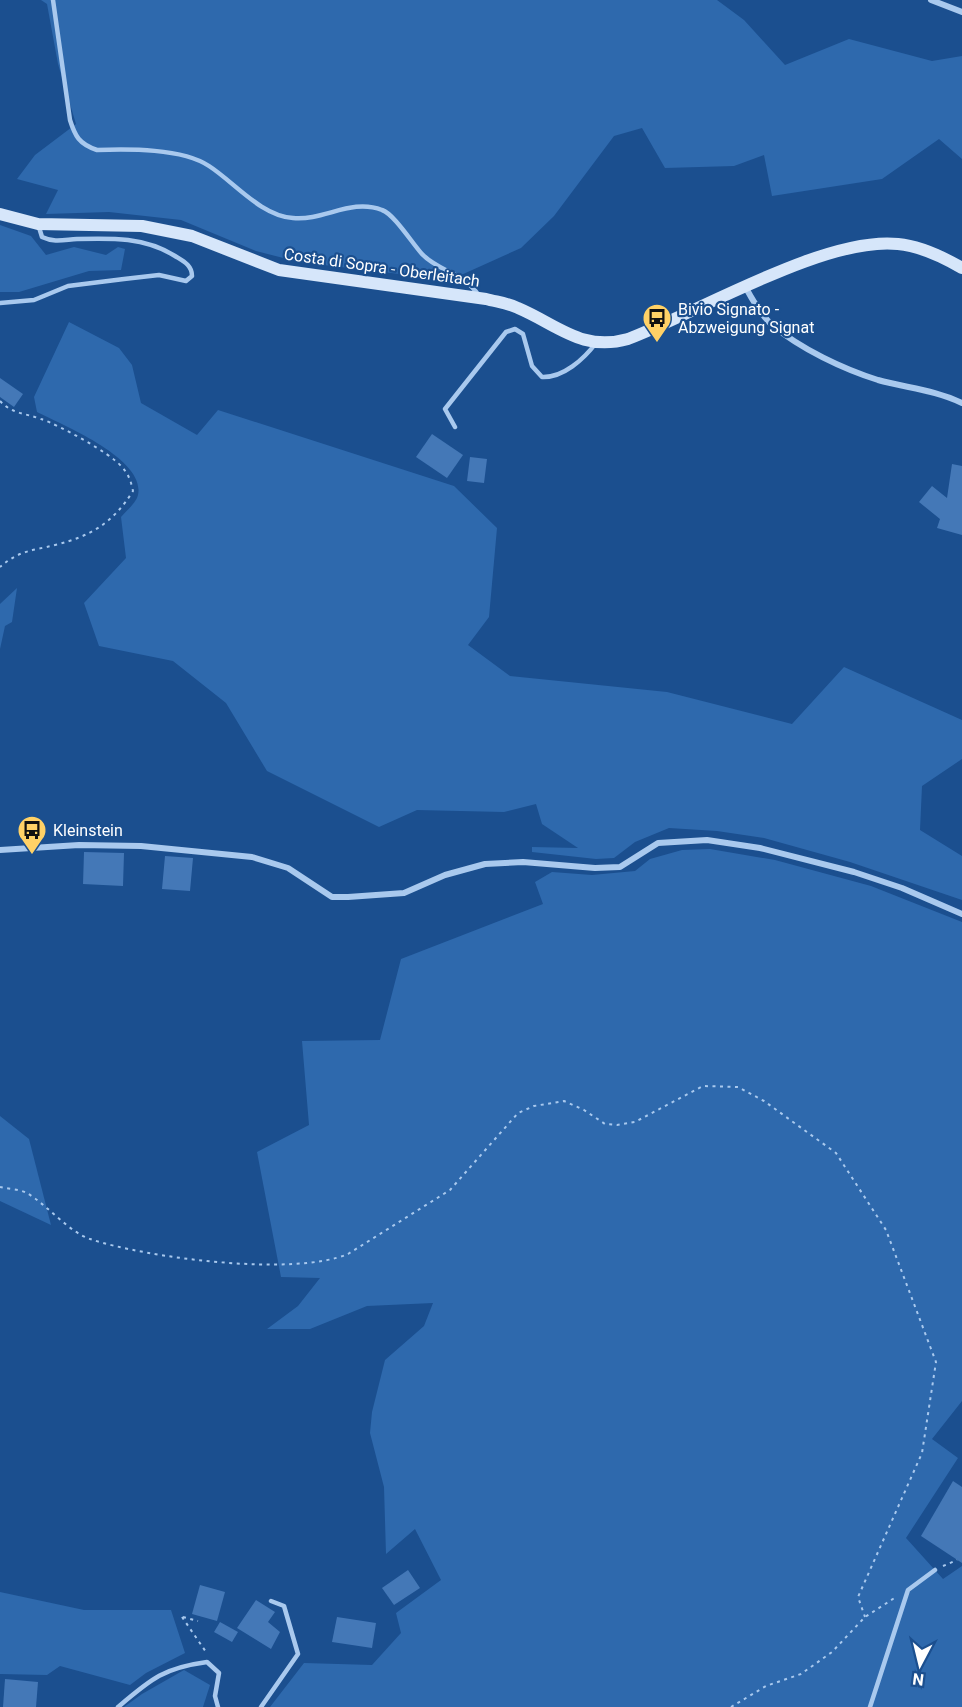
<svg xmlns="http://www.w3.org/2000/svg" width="962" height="1707" viewBox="0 0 962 1707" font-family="Roboto,sans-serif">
<rect width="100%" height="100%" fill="#1b4f8f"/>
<g fill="#2e69ad">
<polygon points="41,0 717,0 744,20 785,65 849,39 932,61 962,56 962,159 939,139 882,179 772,196 764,155 734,166 665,168 642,128 614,136 554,216 521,248 450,280 299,262 256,251 181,220 109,212 46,214 58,190 17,179 35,155 76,124 58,64 47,4"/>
<polygon points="0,225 31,236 46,255 74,247 106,255 118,247 125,249 121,270 89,271 19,292 0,292"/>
<path d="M69 322 119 348 132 365 141 403 197 435 218 410 454 486 497 528 489 617 468 645 510 676 667 692 792 724 844 667 962 720V759L922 786 920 830 962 856V900L850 862 764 838 717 831 669 828 635 842 614 858 596 859 532 852V847L578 848 542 824 536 804 504 812 417 810 379 827 267 771 226 703 173 661 99 646 84 603 126 558 121 517C127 510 136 503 138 495 146 459 63 425 37 412L34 397Z"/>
<polygon points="17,588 12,622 5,626 0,649 0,604"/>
<polygon points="710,849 775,860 871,886 962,922 962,1401 932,1439 958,1458 906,1538 943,1579 962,1566 962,1707 270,1707 304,1663 372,1665 401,1633 396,1613 441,1580 415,1529 386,1554 384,1487 370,1433 372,1412 385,1360 424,1326 433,1303 367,1306 310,1329 267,1329 298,1306 320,1278 281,1277 257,1152 309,1125 302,1041 380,1040 401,959 543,904 535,882 552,872 592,875 635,871 650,859 682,850"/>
<polygon points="0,1116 29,1139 51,1225 0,1201"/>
<polygon points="0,1592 84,1610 171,1610 185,1653 146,1673 130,1685 60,1666 47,1675 0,1674"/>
<polygon points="184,1670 210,1685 203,1707 124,1707 142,1694"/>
</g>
<g fill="#4478b7">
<polygon points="0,378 23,394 14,407 0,397"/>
<polygon points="432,434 463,455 447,478 416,457"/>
<polygon points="470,457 487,459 484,483 467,481"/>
<polygon points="952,464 962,466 962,535 937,528 940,519 919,502 932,486 947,498"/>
<polygon points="84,852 124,853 123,886 83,884"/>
<polygon points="165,856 193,858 190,891 162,889"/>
<polygon points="953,1481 962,1487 962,1563 921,1536"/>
<polygon points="408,1570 420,1588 394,1605 382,1588"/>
<polygon points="200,1585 225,1592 217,1621 192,1614"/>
<polygon points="256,1600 275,1612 268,1622 280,1632 271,1649 237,1628"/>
<polygon points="337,1617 376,1623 372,1648 332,1642"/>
<polygon points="220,1622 238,1632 232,1642 214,1632"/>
<polygon points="5,1679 38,1682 36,1707 3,1707"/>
</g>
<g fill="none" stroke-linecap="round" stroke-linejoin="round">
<g stroke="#a9c9ee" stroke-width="2" stroke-dasharray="3 4.5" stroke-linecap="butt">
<path d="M0 401C12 414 25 413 41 419 59 425 110 453 121 466 128 473 131 481 133 491 113 523 91 536 55 545 31 551 20 550 0 567"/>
<path d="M0 1187C8 1189 19 1189 27 1193 47 1205 69 1232 90 1239 147 1258 294 1277 348 1254L450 1190 518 1113 534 1106 564 1101 584 1110 605 1124 617 1125 635 1122 703 1086 738 1087 764 1101 836 1153 886 1230 936 1362 922 1453 858 1597 865 1617"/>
<polyline points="943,1566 957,1560"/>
<polyline points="182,1617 206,1652"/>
<polyline points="183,1617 198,1621"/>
<polyline points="731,1707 766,1686 801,1674 832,1652 865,1617 896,1597"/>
</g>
<g stroke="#a9c9ee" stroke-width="4.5">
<path d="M53 0 70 120C75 136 79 144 97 150 128 149 182 148 209 166 234 182 261 216 293 218 324 221 351 198 382 210 394 214 412 243 422 254 439 272 465 273 479 296"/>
<path d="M0 303 34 300 68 286 124 279 159 275 186 281 192 276C192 265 183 261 175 256 145 237 112 238 77 239 63 240 55 243 42 237L38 224"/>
<path d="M455 427 445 409 506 332 515 329 523 334 532 366 542 377C563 378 584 359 596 343"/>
<path d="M118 1707C151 1679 163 1668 207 1662L219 1673 215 1696 218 1707"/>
<polyline points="261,1707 298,1654 284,1606 271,1601"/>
<polyline points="870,1707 908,1590 935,1570"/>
</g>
<g stroke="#a9c9ee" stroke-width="6">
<polyline points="931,0 962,12"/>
<path d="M746 288C753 301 761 315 772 325 801 349 843 369 878 380 907 388 935 390 962 403"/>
<polyline points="0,850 79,845 141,846 252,857 288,868 332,897 348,897 404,893 445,875 485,864 523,862 595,868 620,867 658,843 707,840 760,848 854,872 902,888 962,914"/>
</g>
<path stroke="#d6e6fa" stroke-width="12" d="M0 214 38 224 142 226 192 236 279 270 486 299C497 302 508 303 518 308 558 325 582 352 628 339 699 312 826 236 898 244 920 246 943 257 962 268"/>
</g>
<defs>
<g id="bus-pin" transform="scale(1.5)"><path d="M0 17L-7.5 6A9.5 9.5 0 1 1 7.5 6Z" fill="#ffd166" stroke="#1b4f8f"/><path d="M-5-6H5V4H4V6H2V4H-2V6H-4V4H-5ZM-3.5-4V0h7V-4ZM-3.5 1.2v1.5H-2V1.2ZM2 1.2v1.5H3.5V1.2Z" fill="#111"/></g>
</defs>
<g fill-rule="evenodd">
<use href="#bus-pin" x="657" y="318"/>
<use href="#bus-pin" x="32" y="830"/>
</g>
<g text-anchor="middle" stroke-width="4.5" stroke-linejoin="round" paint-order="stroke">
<g font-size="16" fill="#fff" stroke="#1b4f8f">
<text transform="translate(382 267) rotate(8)" y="6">Costa di Sopra - Oberleitach</text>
</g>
<g font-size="16" fill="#fff" stroke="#1b4f8f" text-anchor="start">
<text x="678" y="315">Bivio Signato -<tspan x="678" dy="18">Abzweigung Signat</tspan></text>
<text x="53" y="836">Kleinstein</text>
</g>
</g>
<g transform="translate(920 1665) rotate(187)" stroke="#1b4f8f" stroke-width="4.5" paint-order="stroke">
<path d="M0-4.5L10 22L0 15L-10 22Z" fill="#ffffff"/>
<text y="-9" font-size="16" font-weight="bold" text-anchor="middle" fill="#ffffff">N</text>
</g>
</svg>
